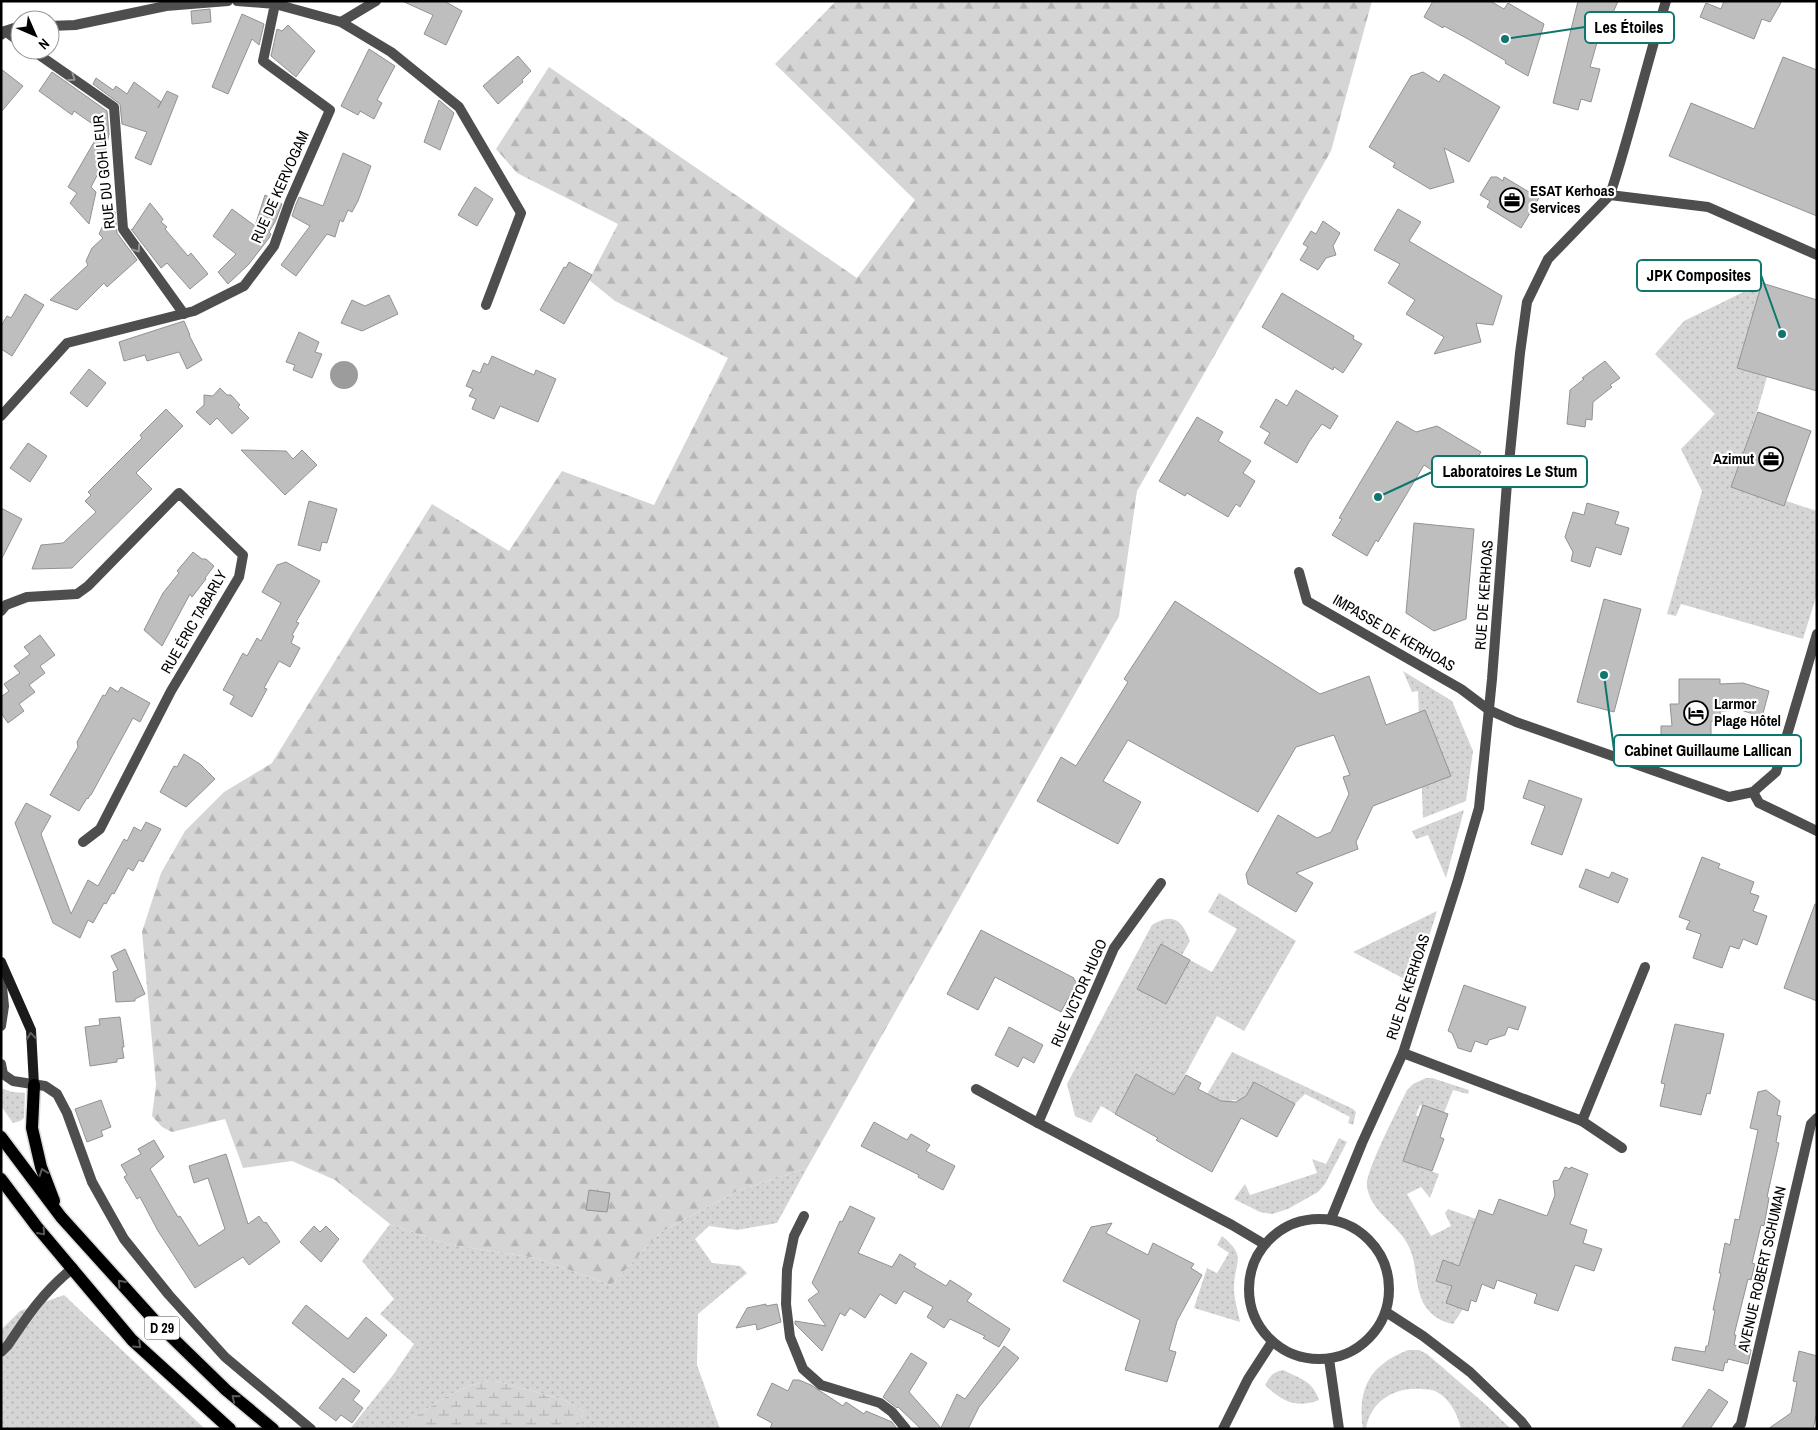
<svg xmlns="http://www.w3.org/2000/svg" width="1818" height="1430" viewBox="0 0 1818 1430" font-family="'Archivo Narrow',sans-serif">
<defs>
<pattern id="grass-dots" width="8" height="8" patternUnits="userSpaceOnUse" patternTransform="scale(1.25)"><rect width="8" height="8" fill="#d5d5d5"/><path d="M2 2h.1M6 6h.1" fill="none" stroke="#b5b5b5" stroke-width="1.8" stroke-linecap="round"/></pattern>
<pattern id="forest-firs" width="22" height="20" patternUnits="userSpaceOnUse" patternTransform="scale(1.25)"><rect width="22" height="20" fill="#d5d5d5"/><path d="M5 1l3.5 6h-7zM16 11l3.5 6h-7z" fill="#b5b5b5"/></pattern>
<pattern id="wetland-marsh" width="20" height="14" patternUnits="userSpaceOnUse" patternTransform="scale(1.25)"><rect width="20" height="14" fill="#d5d5d5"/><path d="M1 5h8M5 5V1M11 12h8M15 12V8" fill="none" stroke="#b5b5b5"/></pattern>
</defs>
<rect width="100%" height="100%" fill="#fff"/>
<g fill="url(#grass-dots)">
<polygon points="1762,283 1737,368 1767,377 1757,412 1731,487 1784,506 1786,501 1817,511 1817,594 1803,639 1681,604 1676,616 1667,614 1702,491 1681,449 1715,414 1655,354 1684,321"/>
<polygon points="1403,671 1452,701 1473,751 1466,801 1423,818 1418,691 1412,692"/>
<polygon points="1464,810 1446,878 1428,835 1416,839 1412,831"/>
<path d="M1219 893 1296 941 1244 1031 1217 1016 1174 1095 1136 1074 1115 1114 1101 1106 1091 1123 1075 1116 1067 1084 1152 925C1173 912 1182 920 1190 941L1182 955 1161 944 1137 988 1166 1004 1190 960 1212 972 1237 929 1208 912Z"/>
<polygon points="1437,911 1414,984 1353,952"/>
<polygon points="1232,1052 1353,1109 1356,1112 1353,1125 1348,1123 1350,1117 1305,1094 1295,1104 1255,1082 1244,1101 1232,1100 1228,1105 1207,1094"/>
<path d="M1426 1078H1432L1469 1090 1468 1094 1453 1090 1444 1113 1420 1105 1416 1115 1419 1117 1403 1161 1439 1174 1430 1198 1421 1187 1407 1194 1431 1236 1451 1226 1445 1213 1448 1209 1476 1219 1459 1266 1443 1260 1436 1280 1452 1286 1446 1303 1463 1309 1453 1324C1441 1322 1432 1316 1425 1306 1414 1288 1418 1266 1409 1247 1399 1224 1369 1212 1367 1185 1366 1170 1399 1107 1407 1090L1413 1084Z"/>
<polygon points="1,1088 12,1092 25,1093 24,1118 20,1121 13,1123 1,1106"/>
<polygon points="1339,1138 1347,1142 1325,1184 1318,1192 1288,1209 1272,1214 1260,1212 1234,1199 1245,1184 1250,1195 1317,1173 1312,1159 1326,1164"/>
<polygon points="807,1168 777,1223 737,1230 709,1226 695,1239 712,1263 740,1266 747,1273 698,1314 697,1365 720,1429 578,1429 584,1411 564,1400 493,1380 469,1386 447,1396 411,1419 411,1429 350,1429 393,1375 414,1344 380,1314 394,1299 362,1261 390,1224 446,1244 536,1258 611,1285 661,1232 737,1191"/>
<path d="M1222 1236C1248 1257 1234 1261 1234 1288 1234 1299 1238 1311 1240 1322L1194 1308 1207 1268 1217 1273 1229 1253 1217 1245Z"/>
<polygon points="64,1295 205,1429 1,1429 1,1330 20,1311"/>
<path d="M1408 1350H1419L1427 1354 1486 1405 1511 1429H1461C1458 1414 1448 1395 1432 1390 1428 1389 1423 1389 1420 1389 1394 1387 1370 1402 1366 1429H1363C1357 1388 1370 1365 1408 1350Z"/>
<path d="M1283 1370C1301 1379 1312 1380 1319 1400 1297 1409 1281 1401 1265 1385 1270 1376 1273 1372 1283 1370Z"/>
</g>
<polygon fill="url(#forest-firs)" points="836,1 1372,1 1331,151 1137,491 1119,616 807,1168 737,1191 661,1232 611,1285 536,1258 446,1244 390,1224 335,1180 292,1161 243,1168 225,1119 172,1132 162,1127 152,1116 156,1085 142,932 161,873 185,831 224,792 272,763 432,504 509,551 562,471 654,505 728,358 615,301 589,280 618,224 517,173 496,149 549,67 857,278 915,200 775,64"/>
<polygon fill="url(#wetland-marsh)" points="493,1380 564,1400 584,1411 578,1429 411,1429 411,1419 447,1396 469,1386"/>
<circle fill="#9c9c9c" cx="344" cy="375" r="14"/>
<g fill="#bebebe" stroke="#929292">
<polygon points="402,1 444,1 462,11 446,45 424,34 433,15"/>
<polygon points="1433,1 1490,1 1504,9 1508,3 1544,24 1528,76 1505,63 1506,61 1468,39 1444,26 1443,28 1424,17"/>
<polygon points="1578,1 1618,1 1604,34 1600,32 1590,67 1600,69 1591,102 1581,99 1578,110 1553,103"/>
<polygon points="1724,1 1782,1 1770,22 1762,19 1754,39 1700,17 1706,3 1721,9"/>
<polygon points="210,9 211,22 192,24 191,11"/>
<polygon points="242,14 264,24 259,45 252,39 228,94 212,87"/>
<polygon points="288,25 315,51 296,77 271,56 277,29 282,31"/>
<polygon points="369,49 395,66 377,100 382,103 374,119 360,111 358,115 341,106"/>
<polygon points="518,56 531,71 522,80 523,82 498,104 483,86"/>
<polygon points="1783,57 1817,70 1817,216 1669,156 1691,103 1754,129"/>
<polygon points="1,69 23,86 1,112"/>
<polygon points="52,72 107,111 109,134 102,166 91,187 96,192 89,224 70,203 77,193 68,187 101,130 74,111 72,115 39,91"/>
<polygon points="1423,72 1439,82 1444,74 1500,107 1469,162 1444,148 1454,182 1430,189 1393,167 1395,163 1369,147 1411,76"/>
<polygon points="96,78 113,90 116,86 127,94 134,82 161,102 158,108 167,91 178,96 151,165 135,158 147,132 122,124 120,104 93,84"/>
<polygon points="439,100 454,113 440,150 424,142"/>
<polygon points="343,153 371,166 358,201 352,212 348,210 343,222 340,220 335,237 327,234 296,276 281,265 310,226 292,216 296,204 299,197 323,206"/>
<polygon points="1491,177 1497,177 1503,181 1504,177 1539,198 1521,228 1487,207 1490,201 1480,195"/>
<polygon points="475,187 493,199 477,226 458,215"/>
<polygon points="265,195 282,204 275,222 269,232 271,234 269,238 249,264 228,284 218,272 236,254 213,236 232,209 255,226"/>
<polygon points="150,203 163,219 161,222 167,227 165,229 188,256 191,253 208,274 190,289 167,263 161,268 131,229 132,230"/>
<polygon points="111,208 115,212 117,233 137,260 107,287 104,283 77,310 50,300 88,265 86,261 92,248 103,238 99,234"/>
<polygon points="1398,209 1421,222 1409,241 1502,296 1493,325 1476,323 1481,342 1434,354 1444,337 1406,314 1415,300 1388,283 1400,264 1374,250"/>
<polygon points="1323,221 1340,233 1333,246 1336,255 1326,258 1318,270 1300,260 1308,247 1303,244 1311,231 1316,234"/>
<polygon points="569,262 592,275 564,324 540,310 564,267 566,268"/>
<polygon points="1762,283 1817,300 1817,391 1737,368"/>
<polygon points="1282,293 1354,336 1353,339 1362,344 1343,373 1334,367 1333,370 1262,327"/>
<polygon points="25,294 44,305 12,356 1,349 1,326 7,316 11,318"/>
<polygon points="389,295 398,314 362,331 341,323 352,300 365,306"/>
<polygon points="184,321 190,335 189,335 202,360 187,369 179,352 147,361 145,355 124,361 119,342"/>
<polygon points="299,332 319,342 315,352 322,354 312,378 293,370 295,365 286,362"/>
<polygon points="492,356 534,375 536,370 556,379 538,422 500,406 494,419 472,409 476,399 469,396 473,389 466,386 473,370 480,373 484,363 488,365"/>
<polygon points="1605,361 1620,378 1610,385 1612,387 1593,402 1592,420 1586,419 1585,427 1567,424 1570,390 1584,379 1582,378"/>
<polygon points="89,369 106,383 87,407 70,393"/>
<polygon points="220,388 227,395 231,395 240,405 238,407 249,418 232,434 217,418 210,425 196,412 204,405 204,395 213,396"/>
<polygon points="1296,390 1338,416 1330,429 1322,424 1309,442 1297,463 1264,443 1270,433 1260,427 1276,399 1287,406"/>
<polygon points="166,409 183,426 136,473 152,489 72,568 32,569 41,545 63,543 96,512 85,501 91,495 88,492 142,438 140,435"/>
<polygon points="1758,412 1811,431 1784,506 1731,487"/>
<polygon points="1197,417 1223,432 1218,441 1251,461 1243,473 1255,481 1240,507 1236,504 1228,517 1187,493 1185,496 1159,481"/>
<polygon points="1397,421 1416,432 1437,426 1481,452 1466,477 1439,460 1433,471 1424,465 1378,542 1376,540 1367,556 1332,535 1342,519 1339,518"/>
<polygon points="28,443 47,456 30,482 10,468"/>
<polygon points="241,450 286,451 293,459 302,450 317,465 285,495"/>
<polygon points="309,501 337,509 327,543 322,542 320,551 298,545"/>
<polygon points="1587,503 1619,512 1615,524 1629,528 1621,555 1596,547 1590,567 1571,561 1573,552 1565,537 1573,512 1584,515"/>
<polygon points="1,508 22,519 1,560"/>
<polygon points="1414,523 1474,529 1466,619 1434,631 1406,613"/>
<polygon points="193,552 202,559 206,559 214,566 205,578 206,579 192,597 190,594 162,646 144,630 163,593 179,573 177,571"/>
<polygon points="286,562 320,581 296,622 299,623 292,635 294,636 291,643 300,648 290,667 279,661 264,688 267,689 252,717 230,704 234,696 223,690 243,653 247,656 257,638 261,641 281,603 262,592 277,565"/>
<polygon points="1604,599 1641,609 1614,712 1577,702"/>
<polygon points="1175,601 1320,694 1369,676 1386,725 1425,710 1451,776 1373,806 1356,842 1358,849 1296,873 1313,883 1296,912 1248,884 1246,874 1278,815 1317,838 1331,832 1349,794 1343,777 1350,775 1334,735 1296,747 1258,812 1128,740 1103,781 1141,802 1118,844 1037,801 1061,757 1076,766 1128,682 1124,679"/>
<polygon points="40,635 55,655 40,666 45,673 29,685 35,692 19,704 24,711 8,723 1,713 1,697 9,691 4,684 20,673 14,666 30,654 24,647"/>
<polygon points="1679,679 1720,679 1720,684 1743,683 1769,691 1762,717 1741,710 1720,711 1721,722 1711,721 1711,744 1661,745 1661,726 1672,726 1670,704 1679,704"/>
<polygon points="110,687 118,692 121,687 150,703 140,722 133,718 91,795 90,795 88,799 87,798 79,811 50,795 78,747 77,742 103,695 105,696"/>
<polygon points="184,754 200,764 215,779 186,807 160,792 174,766 177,767"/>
<polygon points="1529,780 1582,799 1562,855 1531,844 1545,806 1523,798"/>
<polygon points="26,803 51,816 41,834 71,914 88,880 98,886 124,839 127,841 134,827 141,831 146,822 161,829 143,862 139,860 133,871 128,868 114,894 112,893 106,904 104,903 93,923 88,920 80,938 53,923 15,823"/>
<polygon points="1702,857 1720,864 1718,868 1754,882 1750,893 1759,896 1753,911 1767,916 1757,945 1743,939 1739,949 1730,946 1722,968 1693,958 1701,934 1686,929 1690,921 1679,917"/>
<polygon points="1586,869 1609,878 1612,872 1628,879 1618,903 1579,887"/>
<polygon points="1815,904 1817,904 1817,1001 1784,988"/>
<polygon points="981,930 1074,978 1074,980 1077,982 1061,1012 995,977 978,1010 947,994"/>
<polygon points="1161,944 1190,960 1166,1004 1137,989"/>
<polygon points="125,949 145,994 135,999 135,1001 116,1002 113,972 118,970 111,956"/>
<polygon points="1464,985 1526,1007 1518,1030 1508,1027 1505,1035 1489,1040 1487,1045 1475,1041 1471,1052 1458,1048 1452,1033 1448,1031"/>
<polygon points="120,1017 124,1047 122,1047 124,1058 117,1059 117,1062 90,1066 85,1027 100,1025 99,1019"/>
<polygon points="1675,1024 1724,1034 1710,1094 1707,1093 1701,1115 1660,1106 1665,1084 1661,1083"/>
<polygon points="1009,1027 1043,1045 1034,1063 1023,1057 1018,1067 995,1055"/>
<polygon points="1136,1074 1174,1095 1186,1075 1201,1083 1198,1089 1221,1101 1236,1102 1246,1096 1254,1082 1295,1104 1277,1137 1241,1118 1212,1172 1156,1140 1158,1138 1115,1114"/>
<polygon points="1766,1090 1780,1101 1777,1115 1781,1116 1776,1142 1779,1143 1767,1197 1769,1198 1764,1226 1761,1225 1752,1263 1755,1264 1751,1280 1748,1279 1734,1335 1736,1335 1734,1345 1751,1350 1748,1364 1728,1359 1727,1363 1725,1362 1723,1371 1672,1360 1675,1347 1705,1352 1706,1346 1708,1346 1715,1310 1713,1310 1721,1273 1719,1273 1725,1243 1730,1245 1735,1219 1739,1220 1758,1130 1750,1128 1758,1092"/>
<polygon points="101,1100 111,1127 101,1131 103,1136 87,1142 75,1109"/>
<polygon points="1423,1105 1448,1114 1440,1137 1444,1139 1432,1171 1403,1161"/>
<polygon points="874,1122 907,1140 911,1134 930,1145 926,1151 955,1166 943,1190 918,1177 919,1175 861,1146"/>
<polygon points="154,1140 164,1157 150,1169 178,1217 180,1216 199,1246 225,1229 208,1178 194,1183 189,1166 226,1154 248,1224 259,1216 264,1223 266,1222 280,1242 249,1265 243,1257 195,1288 158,1231 140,1197 137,1199 124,1177 127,1175 121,1165 141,1154 138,1149"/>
<polygon points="1565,1167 1570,1169 1571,1167 1588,1174 1570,1224 1587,1230 1583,1243 1602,1249 1594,1271 1575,1265 1558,1311 1534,1303 1537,1294 1497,1280 1494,1289 1482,1284 1476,1302 1471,1300 1468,1311 1446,1303 1452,1286 1436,1281 1443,1260 1459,1266 1479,1210 1493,1215 1499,1199 1547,1216 1555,1195 1553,1181 1559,1180"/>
<polygon points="589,1190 610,1193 607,1212 586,1210"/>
<polygon points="850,1206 875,1218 858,1253 892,1267 900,1254 916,1264 914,1267 946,1286 950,1280 972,1294 967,1301 1010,1329 999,1347 983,1338 985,1336 950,1319 944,1328 927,1317 933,1307 904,1291 896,1304 880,1294 865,1318 850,1308 845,1316 840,1313 822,1351 795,1324 795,1321 826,1326 808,1300 819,1292 812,1283 840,1221 842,1222"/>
<polygon points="1112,1223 1106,1233 1148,1255 1153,1243 1194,1264 1191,1268 1202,1275 1177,1321 1169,1350 1176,1352 1167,1382 1125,1370 1140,1320 1063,1281 1091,1227"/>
<polygon points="314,1226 320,1232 326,1226 339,1239 321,1262 300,1242"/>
<polygon points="766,1304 766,1306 777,1304 781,1322 757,1330 756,1324 736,1328 747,1308"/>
<polygon points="306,1305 348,1339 366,1317 387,1335 354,1373 292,1323"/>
<polygon points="1004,1346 1019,1358 979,1407 968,1429 921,1429 898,1407 897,1408 883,1397 911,1353 927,1363 909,1392 941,1428 957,1394 965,1399"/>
<polygon points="1799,1351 1817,1356 1817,1412 1813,1429 1768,1429 1791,1413 1797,1382 1793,1381"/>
<polygon points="343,1378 360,1391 353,1400 363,1408 352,1423 341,1415 336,1421 319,1408"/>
<polygon points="793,1380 799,1380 811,1385 843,1406 846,1402 864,1414 866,1411 892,1422 897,1429 770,1429 772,1423 757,1415 772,1383 788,1391"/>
<polygon points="1709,1389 1728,1402 1710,1429 1681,1429"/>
</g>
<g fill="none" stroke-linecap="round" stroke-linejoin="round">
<g stroke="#dbdbdb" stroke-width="15">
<g id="primary">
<polyline points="34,1085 32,1128 41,1167 54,1201"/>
<polyline points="1,1137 61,1217 155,1321 226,1390 273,1429"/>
<polyline points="1,1179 37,1227 132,1340 230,1429"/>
</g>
</g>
<g stroke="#4e4e4e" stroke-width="10">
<polyline points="275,4 341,22 391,52 459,107 521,213 486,305"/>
<polyline points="341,22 376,1"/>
<polyline points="50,26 75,25 166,6 228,1"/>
<polyline points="5,31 20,42"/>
<polyline points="1,35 5,31 20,26"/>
<polyline points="32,50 114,107 123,229 184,314"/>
<path d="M1610 195C1631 131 1646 66 1666 1"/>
<polyline points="1,416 67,343 194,311 244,286 274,246 290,201 330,110 263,61 275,4 237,1"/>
<polyline points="1299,572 1307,601 1461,689 1489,710 1516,722 1729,797 1753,792 1776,772 1817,634"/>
<polyline points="1,611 6,605 27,597 77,594 88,586 179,493 243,555 239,577 171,691 100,829 83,842"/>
<polyline points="1753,792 1759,803 1817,831"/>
<polyline points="1161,883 1114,948 1038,1123 1232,1225 1264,1244"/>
<polyline points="1,977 4,1006 1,1026"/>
<polyline points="1403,1053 1582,1121 1645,967"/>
<polyline points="1,1064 3,1074 13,1081 45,1086 57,1094 67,1113 92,1182 124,1239 169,1295 225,1357 311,1429"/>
<polyline points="976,1089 1038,1123"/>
<polyline points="1582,1121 1622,1148"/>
<polyline points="804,1216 794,1236 787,1270 786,1304 790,1337 803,1369 821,1385 880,1403 892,1412 906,1429"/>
<circle cx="1319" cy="1289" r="70"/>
<polyline points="1331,1219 1362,1143 1403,1053 1458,880 1479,808 1492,679 1507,483 1520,353 1527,302 1548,259 1610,195 1708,207 1817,255"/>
<polyline points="1386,1312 1423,1336 1470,1372 1521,1421 1527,1429"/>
<path d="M1 1352 8 1345C28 1315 44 1291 73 1268"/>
<polyline points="1329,1359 1339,1429"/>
<polyline points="1223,1429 1248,1379 1272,1342"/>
<polyline points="1737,1429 1741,1424 1811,1124 1817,1118"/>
</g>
<polyline stroke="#1b1b1b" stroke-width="10" points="1,962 31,1030 34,1085"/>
<use href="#primary" stroke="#000" stroke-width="12"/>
</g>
<defs><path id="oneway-chevron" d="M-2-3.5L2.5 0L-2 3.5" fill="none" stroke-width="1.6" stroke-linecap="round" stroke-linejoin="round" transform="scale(1.25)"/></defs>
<g stroke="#959595">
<use href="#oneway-chevron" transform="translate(72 78) rotate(35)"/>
<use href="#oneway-chevron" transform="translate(137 249) rotate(54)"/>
</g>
<use stroke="#5f5f5f" href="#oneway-chevron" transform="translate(31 1036) rotate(-96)"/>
<g stroke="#595959">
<use href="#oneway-chevron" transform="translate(43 1172) rotate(-110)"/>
<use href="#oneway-chevron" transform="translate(42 1232) rotate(49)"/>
<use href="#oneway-chevron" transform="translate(121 1283) rotate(-132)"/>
<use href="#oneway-chevron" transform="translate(138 1345) rotate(43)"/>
<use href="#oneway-chevron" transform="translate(235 1398) rotate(-141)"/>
</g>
<defs>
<g id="office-ring" transform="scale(1.25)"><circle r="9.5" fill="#fff" stroke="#000" stroke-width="1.5"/><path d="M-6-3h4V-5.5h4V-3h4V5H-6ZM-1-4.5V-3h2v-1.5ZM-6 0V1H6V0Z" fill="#000"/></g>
<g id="hotel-ring" transform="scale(1.25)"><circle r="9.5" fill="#fff" stroke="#000" stroke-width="1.5"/><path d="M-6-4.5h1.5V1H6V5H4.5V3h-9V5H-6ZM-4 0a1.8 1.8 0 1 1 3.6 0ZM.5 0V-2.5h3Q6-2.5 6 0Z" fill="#000"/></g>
</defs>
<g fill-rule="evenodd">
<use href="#office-ring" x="1512" y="200"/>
<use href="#office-ring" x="1771" y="459"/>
<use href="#hotel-ring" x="1696" y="713"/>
</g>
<g text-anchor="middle" stroke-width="4.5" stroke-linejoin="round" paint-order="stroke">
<rect fill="#fff" stroke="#4c4c4c" stroke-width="1" x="144.5" y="1316.5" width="35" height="23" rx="4"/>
<g font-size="14" font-weight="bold" fill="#000">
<text x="162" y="1333">D 29</text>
</g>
<g font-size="15" fill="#000" stroke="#fff">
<text transform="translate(104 172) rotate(-96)" y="5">RUE DU GOH LEUR</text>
<text transform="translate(280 187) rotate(-66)" y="5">RUE DE KERVOGAM</text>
<text transform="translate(1484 595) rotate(-86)" y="5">RUE DE KERHOAS</text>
<text transform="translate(194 622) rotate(-60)" y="5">RUE ÉRIC TABARLY</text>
<text transform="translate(1394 633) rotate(30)" y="5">IMPASSE DE KERHOAS</text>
<text transform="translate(1408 987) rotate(-72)" y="5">RUE DE KERHOAS</text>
<text transform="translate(1079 993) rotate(-66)" y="5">RUE VICTOR HUGO</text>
<text transform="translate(1762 1269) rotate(-77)" y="5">AVENUE ROBERT SCHUMAN</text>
</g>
<g font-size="15" font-weight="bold" fill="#000" stroke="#fff" text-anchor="start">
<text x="1530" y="196">ESAT Kerhoas<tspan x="1530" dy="17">Services</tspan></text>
<text x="1754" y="464" text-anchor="end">Azimut</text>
<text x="1714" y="709">Larmor<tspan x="1714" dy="17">Plage Hôtel</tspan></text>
</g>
</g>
<path fill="none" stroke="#0f766e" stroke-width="2" d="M1505 39L1585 27M1782 334L1761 275M1378 497L1432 472M1604 675L1614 750"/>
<g fill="#0f766e" stroke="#fff" stroke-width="2">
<circle cx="1505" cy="39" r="5"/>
<circle cx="1782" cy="334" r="5"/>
<circle cx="1378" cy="497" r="5"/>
<circle cx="1604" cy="675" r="5"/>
</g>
<g fill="#fff" stroke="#0f766e" stroke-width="2">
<rect x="1585" y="12" width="89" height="31" rx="5"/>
<rect x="1637" y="260" width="124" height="31" rx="5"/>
<rect x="1432" y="456" width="155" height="31" rx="5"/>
<rect x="1614" y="735" width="187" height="31" rx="5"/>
</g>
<g font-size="16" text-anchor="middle" font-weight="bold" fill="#000">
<text x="1629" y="33">Les Étoiles</text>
<text x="1699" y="281">JPK Composites</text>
<text x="1510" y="477">Laboratoires Le Stum</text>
<text x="1708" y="756">Cabinet Guillaume Lallican</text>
</g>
<rect width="1818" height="1430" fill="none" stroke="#000000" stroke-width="5"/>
<g transform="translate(35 35) rotate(135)"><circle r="24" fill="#ffffff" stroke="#999999"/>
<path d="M0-4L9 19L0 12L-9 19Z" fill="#000000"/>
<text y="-8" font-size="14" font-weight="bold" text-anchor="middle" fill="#000000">N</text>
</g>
</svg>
